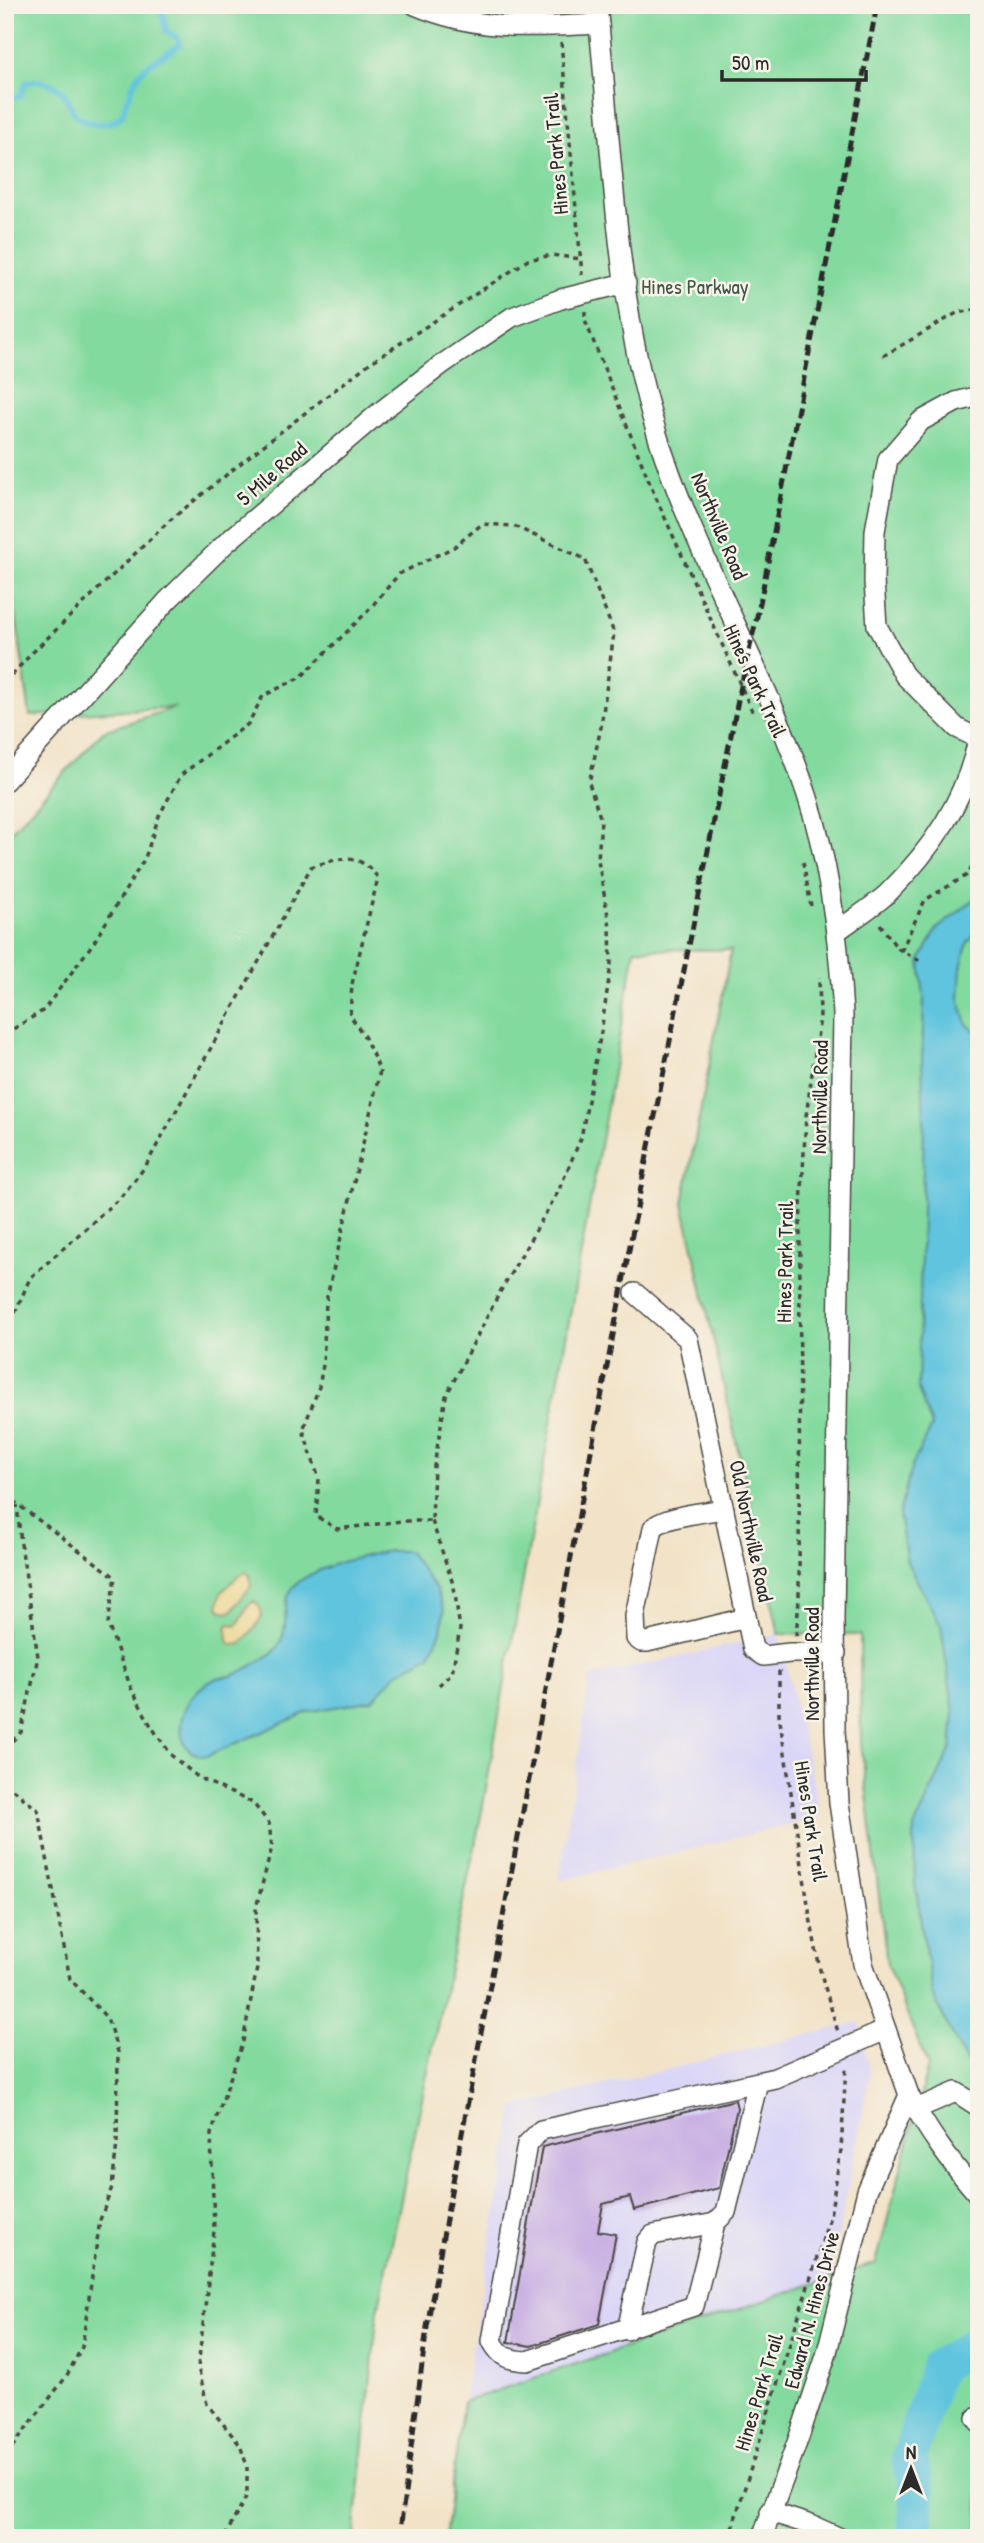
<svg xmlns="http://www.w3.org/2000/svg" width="984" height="2543" viewBox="0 0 984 2543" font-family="'Patrick Hand',sans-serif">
<rect width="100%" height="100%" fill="#f7f3e8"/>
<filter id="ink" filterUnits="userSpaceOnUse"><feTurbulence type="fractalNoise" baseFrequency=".0143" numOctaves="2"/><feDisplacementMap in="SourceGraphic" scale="14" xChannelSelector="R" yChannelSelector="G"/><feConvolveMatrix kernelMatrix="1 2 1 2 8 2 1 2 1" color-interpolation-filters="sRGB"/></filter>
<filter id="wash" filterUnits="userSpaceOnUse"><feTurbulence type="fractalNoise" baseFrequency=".00686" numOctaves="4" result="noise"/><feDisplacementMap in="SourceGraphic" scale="28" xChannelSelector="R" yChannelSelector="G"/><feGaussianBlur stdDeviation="1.57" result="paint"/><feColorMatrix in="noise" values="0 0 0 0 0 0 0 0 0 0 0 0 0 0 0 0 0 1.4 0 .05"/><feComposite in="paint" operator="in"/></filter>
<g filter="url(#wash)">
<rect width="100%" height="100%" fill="#f2e3c8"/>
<g fill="#dad6f7">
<polygon points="779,1634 821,1817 559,1881 590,1677"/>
<polygon points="860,2022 870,2075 830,2279 463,2402 514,2107"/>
</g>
<polygon fill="#83da9f" stroke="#578265" stroke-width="2" points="5,5 979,5 979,2538 445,2538 463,2402 876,2263 928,2066 887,1964 861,1743 860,1635 779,1634 683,1203 731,950 635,949 482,1811 378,2310 354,2538 5,2538 5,838 103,731 176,707 30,716 5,537"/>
<g fill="#eeda9e" stroke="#8c8264" stroke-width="2">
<polygon points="245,1572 250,1575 251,1586 231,1612 222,1611 218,1607 221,1593 237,1577"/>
<path d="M254 1601C273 1615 251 1632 241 1644L232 1645 228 1641 227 1628 229 1624 236 1625C245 1618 243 1606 254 1601Z"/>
</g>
<g fill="#60c4de" stroke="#467884" stroke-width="2">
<polygon points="979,896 979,929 967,944 961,968 959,998 967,1024 979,1034 979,2073 966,2062 932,1994 915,1883 914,1828 951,1748 954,1713 941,1626 907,1562 899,1514 912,1465 932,1426 918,1389 924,1122 922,1061 924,998 920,961 937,929"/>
<path d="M388 1551H408L436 1589 444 1610 441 1632 430 1655 396 1674 373 1700 308 1712 207 1756C195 1755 187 1752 183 1740 175 1715 192 1689 215 1679 220 1677 226 1677 231 1676 243 1672 269 1657 277 1648 294 1624 275 1598 301 1580 326 1564 359 1557 388 1551Z"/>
</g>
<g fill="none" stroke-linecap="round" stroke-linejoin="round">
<g stroke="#60c4de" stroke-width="6">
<polyline points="192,5 195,8 205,5"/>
<polyline points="216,5 229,11 238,11 242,5"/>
<path d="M5 101 20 96 26 83C40 77 58 85 66 97 70 103 71 111 77 116 89 126 114 127 123 114 124 100 130 99 132 89 138 65 160 59 179 45L178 38 166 31 164 17 155 5"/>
</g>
<polyline stroke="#60c4de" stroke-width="35" points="915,2538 917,2490 909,2458 938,2366 974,2345 979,2337"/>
</g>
<g id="blocks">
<polygon fill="#c5abe3" points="735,2100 737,2108 719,2188 634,2210 630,2197 603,2204 598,2231 616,2234 599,2324 531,2346 508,2342 542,2147"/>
</g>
</g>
<g filter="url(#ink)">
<use href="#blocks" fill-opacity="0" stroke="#494743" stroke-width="2"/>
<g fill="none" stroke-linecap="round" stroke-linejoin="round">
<g stroke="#494743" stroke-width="22">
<g id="minor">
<path d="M415 5C479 32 532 27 599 24"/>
<path d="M597 5C612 146 615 299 657 434 696 559 766 671 807 795 830 865 839 940 843 1014L834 1618 835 1729 839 1803 863 1964 909 2095C927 2132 953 2165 979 2196"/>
<polyline points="979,396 956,402 921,421 888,459 875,531 874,581 877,626 904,675 957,728 979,739"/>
<polyline points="5,781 167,601 226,543 380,412 441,365 512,317 561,299 626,283"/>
<path d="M836 932C853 919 873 907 888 893 932 849 965 801 978 740"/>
<polyline points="635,1293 688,1339 753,1649 763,1656 790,1653 836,1653"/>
<path d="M724 1509C706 1512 664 1516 653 1528L635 1616 636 1638 641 1642H647L746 1618"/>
<path d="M758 2082 726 2212 715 2223 694 2306 527 2361C509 2360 501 2358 492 2341L527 2144 541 2130C620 2113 697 2096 775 2078L886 2030"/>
<polyline points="916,2109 956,2092 979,2107"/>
<polyline points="627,2330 647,2242 653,2235 715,2223"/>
<polyline points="976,2418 979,2422"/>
<polyline points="770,2512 811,2525 840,2538"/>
<polyline points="762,2538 799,2437 826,2356 867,2191 909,2095"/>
</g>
</g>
<g stroke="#494743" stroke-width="3.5" stroke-dasharray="5 5" stroke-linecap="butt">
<polyline points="561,42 582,275"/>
<polyline points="585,311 585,320 652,489 753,713"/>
<polyline points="883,356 957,313 979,309"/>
<polyline points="5,682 33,652 169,521 251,455 367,365 528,260 552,255 581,259"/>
<polyline points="803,862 811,906"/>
<polyline points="880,924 897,948 920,961"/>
<polyline points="901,951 925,900 969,874 979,848"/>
<path d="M5 1034 44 1010 94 942 145 858 159 816 181 775 248 724 263 696 301 677 367 612 399 574 454 547 482 524 514 526 585 559 614 633 601 727 589 783 601 820 598 860 610 927 611 965 601 1032 581 1138 558 1192 500 1292 446 1396 434 1466 432 1521H402L337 1529 316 1516 319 1479 303 1430 319 1387 323 1365 326 1301 380 1071 365 1038 350 1015 352 984 378 878C359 851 339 858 311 867L145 1167 120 1198 30 1278 5 1336"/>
<polyline points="5,1495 115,1577 108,1624 131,1688 151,1726 172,1756 199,1778 253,1803 269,1823 272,1847 256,1908 257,1968 243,2041 211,2134 214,2231 198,2367 207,2404 240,2445 247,2466 247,2495 224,2538"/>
<polyline points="432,1521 454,1587 460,1629 452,1673 439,1685"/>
<polyline points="796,1636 799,1600 800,1225 806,1116 820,1017 819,977"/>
<polyline points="779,1671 779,1714 810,1917 820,1970 838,2032"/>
<polyline points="5,1748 21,1732 38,1657 21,1544 17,1505"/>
<polyline points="5,1783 38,1810 70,1979 107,2018 118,2052 117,2143 112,2187 100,2220 82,2347 66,2377 5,2456"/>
<polyline points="729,2538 830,2216 841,2150 846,2067"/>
</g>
<use href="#minor" stroke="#fff" stroke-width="19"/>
<polyline stroke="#2b2b2b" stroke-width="5" stroke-dasharray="10 5" stroke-linecap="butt" points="399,2538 427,2327 450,2197 644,1171 739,695 760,603 877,5"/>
</g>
</g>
<g text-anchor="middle" stroke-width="5" stroke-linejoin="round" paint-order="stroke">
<g font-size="21" fill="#2b2b2b" stroke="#f7f3e8">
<text transform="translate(556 154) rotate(-95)" y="7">Hines Park Trail</text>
<text transform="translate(272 474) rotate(-41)" y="7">5 Mile Road</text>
<text transform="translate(719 526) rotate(67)" y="7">Northville Road</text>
<text transform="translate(755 681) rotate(65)" y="7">Hines Park Trail</text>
<text transform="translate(820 1097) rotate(-89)" y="7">Northville Road</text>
<text transform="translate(785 1262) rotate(-89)" y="7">Hines Park Trail</text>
<text transform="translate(751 1531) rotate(78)" y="7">Old Northville Road</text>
<text transform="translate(812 1664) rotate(-90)" y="7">Northville Road</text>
<text transform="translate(811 1821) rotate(81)" y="7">Hines Park Trail</text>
<text transform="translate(812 2310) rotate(-75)" y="7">Edward N. Hines Drive</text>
<text transform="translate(759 2392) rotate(-73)" y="7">Hines Park Trail</text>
</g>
<g font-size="21" fill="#415748" stroke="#f7f3e8">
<text x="695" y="294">Hines Parkway</text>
</g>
</g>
<rect width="984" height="2543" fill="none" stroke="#f7f3e8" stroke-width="28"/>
<g transform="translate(911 2469)" stroke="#f7f3e8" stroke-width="5" paint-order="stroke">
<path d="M0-5L12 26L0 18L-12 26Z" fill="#2b2b2b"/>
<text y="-10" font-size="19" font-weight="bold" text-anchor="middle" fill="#2b2b2b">N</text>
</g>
<path d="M722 70v10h144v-10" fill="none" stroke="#2b2b2b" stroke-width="3.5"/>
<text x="732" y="70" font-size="21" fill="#2b2b2b" stroke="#f7f3e8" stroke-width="5" paint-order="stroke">50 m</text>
</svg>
